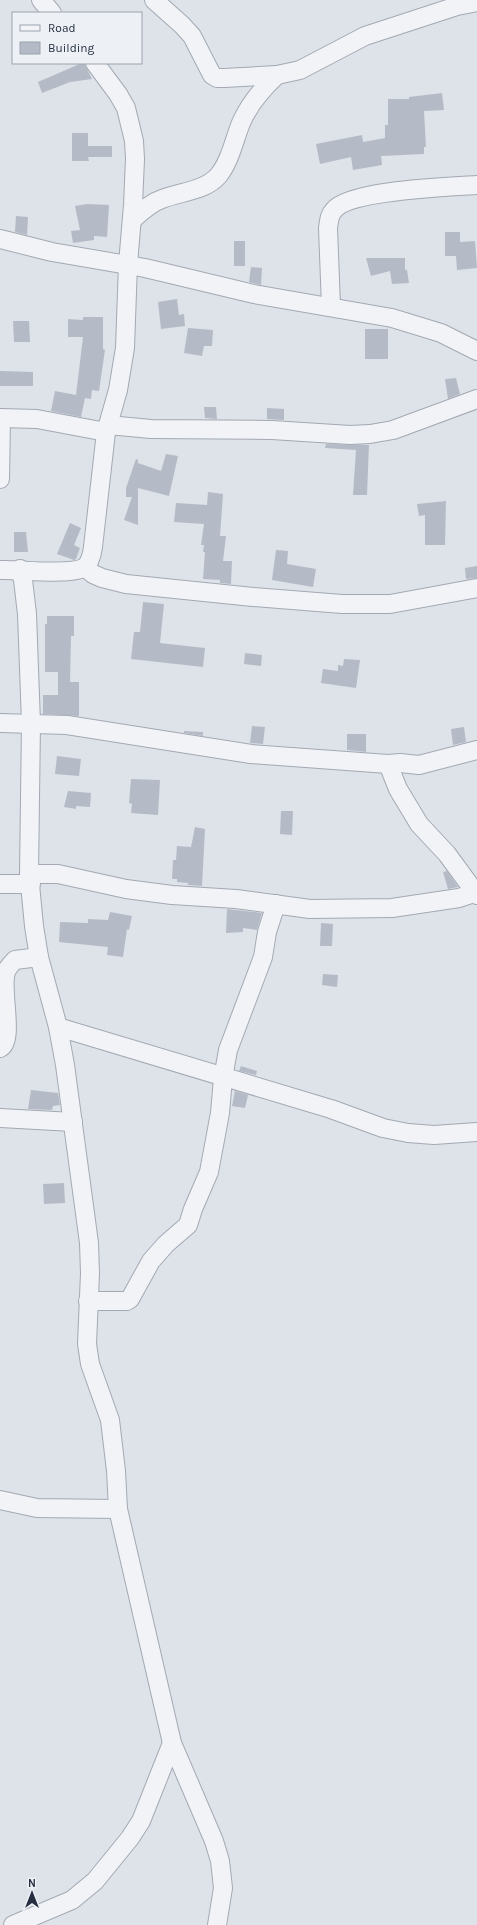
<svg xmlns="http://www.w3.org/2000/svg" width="477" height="1925" viewBox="0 0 477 1925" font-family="Karla,sans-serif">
<rect width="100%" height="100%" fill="#dee2e9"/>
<g fill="#b5bbc6">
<polygon points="82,63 84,63 92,79 70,82 42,93 38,82"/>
<polygon points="442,93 444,110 424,111 426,147 424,147 424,154 381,156 382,165 353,170 351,157 320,164 316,144 362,135 363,142 385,138 385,125 388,125 388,99 409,99 409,97"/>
<polygon points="72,133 88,133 88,146 112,146 112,157 88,157 89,161 72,161"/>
<polygon points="87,204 109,205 107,237 94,236 94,240 73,243 71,231 80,230 75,206"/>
<polygon points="16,216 28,217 27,235 15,232"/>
<polygon points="445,232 460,232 460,242 475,241 477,268 457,270 456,256 445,256"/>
<rect x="234" y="241" width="11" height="25"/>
<polygon points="366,258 405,258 405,270 407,270 409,283 392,284 390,271 371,276"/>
<polygon points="251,267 262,268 261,285 249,282"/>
<polygon points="177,299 179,315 184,314 185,326 161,329 158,302"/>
<polygon points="83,317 103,317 103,349 105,350 99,391 92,390 91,399 85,398 81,417 51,411 55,391 76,395 83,337 68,337 68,319 83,320"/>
<polygon points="13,321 29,321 30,342 14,342"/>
<polygon points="188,328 213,330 212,346 204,346 202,356 184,353"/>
<rect x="365" y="329" width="23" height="30"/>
<polygon points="0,371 33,372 33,386 0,386"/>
<polygon points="456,378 460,394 448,399 445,379"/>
<polygon points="204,407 216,407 217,419 205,418"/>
<polygon points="267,408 284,409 284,420 267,419"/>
<polygon points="326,444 369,445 367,495 353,495 356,450 325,448"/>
<polygon points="166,454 178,456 169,496 138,488 138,525 124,520 132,497 126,497 126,488 136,459 138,460 138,463 161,471"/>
<polygon points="208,492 223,494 220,536 226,536 223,561 232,561 231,584 220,583 220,580 203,579 205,552 203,552 204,545 201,545 204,524 174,522 176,503 207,505"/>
<polygon points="446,501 445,545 425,545 425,515 419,516 417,504"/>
<polygon points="70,523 81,528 74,545 80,548 76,559 74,560 57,554"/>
<polygon points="14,532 26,532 28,552 14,552"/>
<polygon points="276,550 288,551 287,564 316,569 313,587 272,580"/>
<polygon points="477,566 477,578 466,579 465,568"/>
<polygon points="143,602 164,604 160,643 205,648 203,667 131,659 134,632 140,632"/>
<polygon points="47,616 74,616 74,636 71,636 70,682 79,682 79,716 43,714 43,695 58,695 58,672 45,672 45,624 47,624"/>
<polygon points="245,653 262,655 261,666 244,664"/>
<polygon points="344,659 360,660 356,688 321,683 323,669 338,671 338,665 343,666"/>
<polygon points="252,726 265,727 263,744 250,743"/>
<polygon points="464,727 466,742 453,745 451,729"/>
<polygon points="184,731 203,732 203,736 184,733"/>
<polygon points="347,734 366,734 366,752 347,750"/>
<polygon points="57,756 81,759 79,776 55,774"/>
<polygon points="131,779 160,780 158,815 131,813 132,804 129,803"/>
<polygon points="68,791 91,793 90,807 76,806 76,809 64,807"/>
<polygon points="281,811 293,811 292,835 280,834"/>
<polygon points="195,827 205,829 202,886 188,885 188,883 177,882 177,879 172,879 173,860 176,860 177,846 191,847"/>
<polygon points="447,871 458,887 448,889 443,872"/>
<polygon points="227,909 262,913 257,930 243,928 243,932 226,933"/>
<polygon points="110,912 132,916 129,930 127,929 123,957 107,955 108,947 59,942 60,922 88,923 88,919 108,920"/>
<polygon points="321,923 333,924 332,946 320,946"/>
<polygon points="323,974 338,975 337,987 322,985"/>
<polygon points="241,1066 257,1071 256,1075 239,1071"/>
<polygon points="31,1090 58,1093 60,1105 53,1106 52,1110 28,1109"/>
<polygon points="235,1091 248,1095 245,1108 232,1106"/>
<polygon points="64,1183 65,1203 44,1204 43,1184"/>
</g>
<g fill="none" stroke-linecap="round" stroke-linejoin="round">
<g stroke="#a3a9b3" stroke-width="20">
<g id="minor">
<polyline points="41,0 52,13"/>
<polyline points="154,0 182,25 192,36 212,75 217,78 224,78 277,75 300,70 365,36 457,6 477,2"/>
<path d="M132 220C141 212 150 203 162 199 179 192 205 191 218 176 230 162 234 140 241 123 249 104 262 89 277 75"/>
<polyline points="0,239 52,252 145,268 254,294 392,318 441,333 477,351"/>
<path d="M331 306 328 228C329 222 329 215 334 210 350 190 449 187 477 185"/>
<polyline points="0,418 37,419 106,432"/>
<polyline points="108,425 151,429 272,430 350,435 370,434 393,430 477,399"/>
<polyline points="0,479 1,418"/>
<polyline points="85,567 93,574 102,578 126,584 253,597 342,604 390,604 477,588"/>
<polyline points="20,569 23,580 27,614 31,723 29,874 34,926 39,957 58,1027 65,1065 89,1243 90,1273 87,1344 90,1364 110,1420 116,1471 118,1509 172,1743 214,1841 220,1861 223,1888 217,1925"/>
<path d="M0 570C18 569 72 576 85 567 90 563 92 554 93 547L106 432 118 390 125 348 128 264 133 205 135 159 134 141 126 108 118 94 95 63"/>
<polyline points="0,723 67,725 251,754 388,764 400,763 419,765 477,750"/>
<polyline points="388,764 398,789 419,824 447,854 477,895"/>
<polyline points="29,874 58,874 126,889 172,895 236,899 310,909 392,908 459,898 477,892"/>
<polyline points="0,884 31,884"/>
<polyline points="58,1027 331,1109 383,1128 408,1133 434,1135 477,1132"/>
<path d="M0 1048C15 1041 0 989 6 972 8 967 11 964 15 960L39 957"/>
<polyline points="0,1118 73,1122"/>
<polyline points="88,1301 127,1301 130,1299 151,1261 166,1244 188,1225 193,1209 209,1172 220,1113 223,1078 228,1050 263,957 267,932 276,904"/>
<polyline points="0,1500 37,1508 118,1509"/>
<polyline points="13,1925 72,1900 95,1881 130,1838 141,1821 172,1743"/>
</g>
</g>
<use href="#minor" stroke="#f1f3f7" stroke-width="18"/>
</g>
<rect x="12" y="12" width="130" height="52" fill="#edf1f6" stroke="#9da3ae"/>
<rect x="20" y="25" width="20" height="6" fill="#f1f3f7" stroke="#9da3ae"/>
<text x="48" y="32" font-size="12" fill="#262f41">Road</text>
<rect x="20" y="42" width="20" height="12" fill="#b5bbc6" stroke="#9da3ae"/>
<text x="48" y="52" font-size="12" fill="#262f41">Building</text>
<g transform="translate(32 1893)" stroke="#edf1f6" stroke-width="3" paint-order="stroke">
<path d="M0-3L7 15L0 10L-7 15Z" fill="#262f41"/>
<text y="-6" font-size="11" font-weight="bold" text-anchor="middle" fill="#262f41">N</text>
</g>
</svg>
